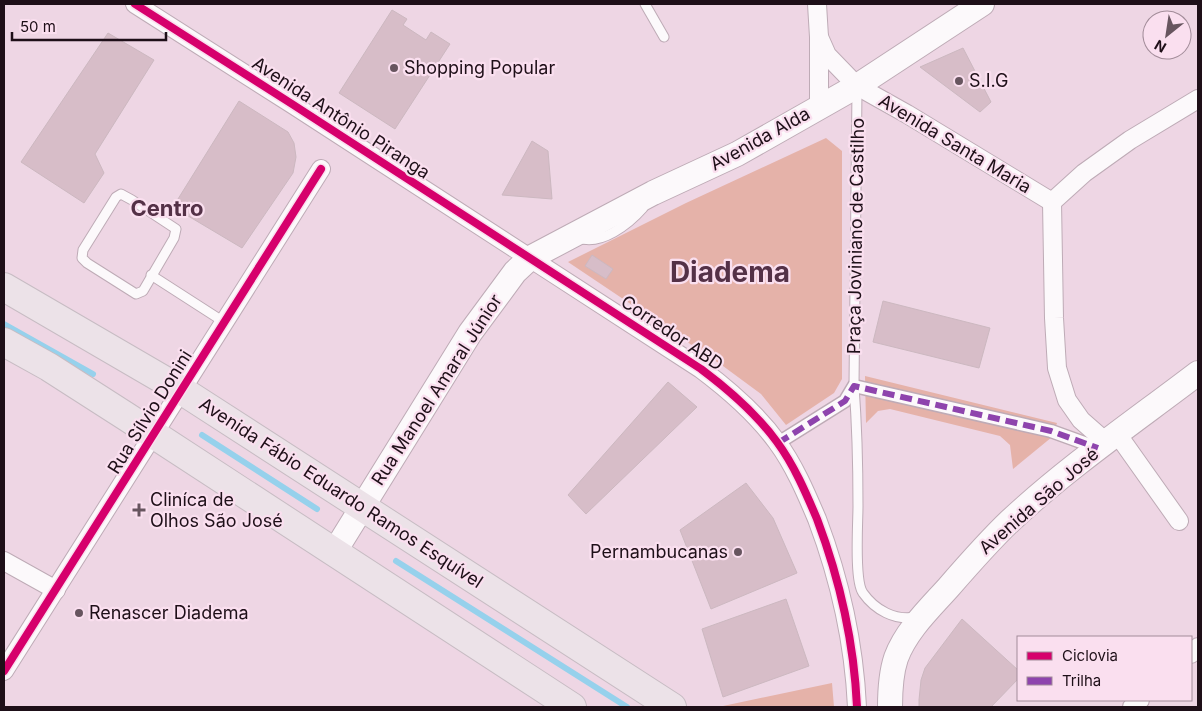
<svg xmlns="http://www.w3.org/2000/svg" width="1202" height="711" viewBox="0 0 1202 711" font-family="Inter,sans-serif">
<rect width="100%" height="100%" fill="#eed6e4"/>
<g fill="#e5b2a9">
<polygon points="826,138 842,151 842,379 834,393 786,425 761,394 723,366 568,262 686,203"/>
<polygon points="865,376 1057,423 1052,437 1013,469 1010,445 1000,436 890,409 878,411 866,423"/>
<polygon points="832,683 834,707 725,707 723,706"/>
</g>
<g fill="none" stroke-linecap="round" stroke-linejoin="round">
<g stroke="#96d1ec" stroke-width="6">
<polyline points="4,324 93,374"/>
<polyline points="202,435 317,509"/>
<polyline points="396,561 627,707"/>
</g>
</g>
<g fill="#d7bdc8" stroke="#ccb8c0">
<polygon points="392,10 407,19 403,25 426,40 431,32 450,44 395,129 339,93"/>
<polygon points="108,33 154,60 95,154 104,173 84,203 21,162"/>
<polygon points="963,48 991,102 980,112 920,67"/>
<polygon points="239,101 288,132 294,143 296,157 293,173 242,248 173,207"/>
<polygon points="532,141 548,151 552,199 502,195"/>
<polygon points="592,255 613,269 606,279 585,266"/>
<polygon points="883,301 990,328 979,368 873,342"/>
<polygon points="668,382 697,407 586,514 568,495"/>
<polygon points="746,483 773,518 797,573 711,609 680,530"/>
<polygon points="786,599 809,666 723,697 702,629"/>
<polygon points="962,619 1018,670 1018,679 991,707 919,707 919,700 921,680 925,668"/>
</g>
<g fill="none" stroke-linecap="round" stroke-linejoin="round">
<g stroke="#beabb6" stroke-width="11">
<g id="service">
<polyline points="645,4 664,37"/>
<path d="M857 89 854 386C857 426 858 466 858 506 858 523 854 581 863 593 875 610 895 621 916 617"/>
<polygon points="121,194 132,200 176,229 174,238 143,291 136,294 87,263 82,258 83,250 116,197"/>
<path d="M579 238C601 246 629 224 643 208"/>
<polyline points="151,275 224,322"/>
</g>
</g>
<g stroke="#beabb6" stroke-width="15">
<polyline id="pedestrian" points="778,443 845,401 854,386 1051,431 1098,448"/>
</g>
<g stroke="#beabb6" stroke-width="20">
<g id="minor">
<path d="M135 4 292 104 701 369C729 390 756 413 777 442 794 465 806 493 817 519 840 580 854 642 857 707"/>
<polyline points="817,4 819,37 819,107"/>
<polyline points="819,37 827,55 857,86 907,114 1052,202"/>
<polyline points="1052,202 1054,318 1057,368 1067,400 1081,420 1106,442"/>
<polyline points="1052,202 1084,173 1130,140 1198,99"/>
<polyline points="1118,435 1179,521"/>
<polyline points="4,561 56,590"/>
<polyline points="1191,654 1198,647"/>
<polyline points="4,671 321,169"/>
<polyline points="1132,707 1140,700"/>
</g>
</g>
<g stroke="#beabb6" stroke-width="26">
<g id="secondary">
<polyline points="335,551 470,333 515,272 530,258 653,193 737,154 857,86 982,4"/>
<path d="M890 707C890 691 891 673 896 658 906 631 929 609 948 588 968 565 988 542 1010 521 1068 467 1135 421 1198 373"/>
</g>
</g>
<g stroke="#c7bcc3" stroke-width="30">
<g id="primary">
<polyline points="4,287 181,390 672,707"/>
<polyline points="4,342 49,367 127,417 572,707"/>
</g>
</g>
<use href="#service" stroke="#fcf9fb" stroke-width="9"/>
<use href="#pedestrian" stroke="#fcf9fb" stroke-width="12"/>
<use href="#minor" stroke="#fcf9fb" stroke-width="18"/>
<use href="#secondary" stroke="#fcf9fb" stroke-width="24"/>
<use href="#primary" stroke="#ece2e8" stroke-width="28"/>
<polyline stroke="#8e44ad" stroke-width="6" stroke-dasharray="12 6" stroke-linecap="butt" points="778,443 845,401 854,386 1051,431 1098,448"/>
<g stroke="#fadfef" stroke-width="11">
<g id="cycleway">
<path d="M135 4 292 104 701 369C729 390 756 413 777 442 794 465 806 493 817 519 840 580 854 642 857 707"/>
<polyline points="4,671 321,169"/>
</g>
</g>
<use href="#cycleway" stroke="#d6006c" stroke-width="8"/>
</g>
<g fill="#67555f" stroke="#fadfef" stroke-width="2">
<circle cx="394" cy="68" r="5"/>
<circle cx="959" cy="81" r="5"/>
<path d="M136.5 502.5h5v5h5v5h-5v5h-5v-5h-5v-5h5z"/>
<circle cx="738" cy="552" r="5"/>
<circle cx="79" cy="613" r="5"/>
</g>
<g text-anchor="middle" stroke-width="4.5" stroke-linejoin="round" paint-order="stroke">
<g font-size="18" fill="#1e0f18" stroke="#fadfef" text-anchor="start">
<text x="404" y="74">Shopping Popular</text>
<text x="969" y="87">S.I.G</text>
<text x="150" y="506">Cliníca de<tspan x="150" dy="21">Olhos São José</tspan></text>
<text x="728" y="558" text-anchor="end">Pernambucanas</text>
<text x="89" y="619">Renascer Diadema</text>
</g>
<g font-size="18" fill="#1e0f18" stroke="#fadfef">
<text transform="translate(341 118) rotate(33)" y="6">Avenida Antônio Piranga</text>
<text transform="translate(760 139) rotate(-29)" y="6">Avenida Alda</text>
<text transform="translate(955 144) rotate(31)" y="6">Avenida Santa Maria</text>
<text transform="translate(856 236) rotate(-89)" y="6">Praça Joviniano de Castilho</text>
<text transform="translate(672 333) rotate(34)" y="6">Corredor ABD</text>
<text transform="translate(437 390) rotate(-57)" y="6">Rua Manoel Amaral Júnior</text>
<text transform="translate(150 412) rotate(-58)" y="6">Rua Sílvio Donini</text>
<text transform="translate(341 493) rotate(33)" y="6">Avenida Fábio Eduardo Ramos Esquível</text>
<text transform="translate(1039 501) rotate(-41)" y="6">Avenida São José</text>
</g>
<g font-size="22" font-weight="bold" fill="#543147" stroke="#fadfef">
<text x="167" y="216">Centro</text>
</g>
<g font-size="28" font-weight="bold" fill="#543147" stroke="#fadfef">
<text x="730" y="282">Diadema</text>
</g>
</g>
<rect width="1202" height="711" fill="none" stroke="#1e0f18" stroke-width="10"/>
<rect x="1017" y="636" width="175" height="65" fill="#fadfef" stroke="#a28c99"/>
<rect x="1027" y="652" width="25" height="8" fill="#d6006c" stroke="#a28c99"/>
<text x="1062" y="661" font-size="15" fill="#1e0f18">Ciclovia</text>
<rect x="1027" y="677" width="25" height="8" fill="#8e44ad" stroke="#a28c99"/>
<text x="1062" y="686" font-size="15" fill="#1e0f18">Trilha</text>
<g transform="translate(1167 35) rotate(210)"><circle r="24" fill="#fadfef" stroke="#a28c99"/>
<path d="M0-4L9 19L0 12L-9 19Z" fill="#67555f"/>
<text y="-8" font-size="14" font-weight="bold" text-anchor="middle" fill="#1e0f18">N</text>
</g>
<path d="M12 32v8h154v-8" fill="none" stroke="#1e0f18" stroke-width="2.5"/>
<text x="20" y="32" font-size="15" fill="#1e0f18" stroke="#fadfef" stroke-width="4" paint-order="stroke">50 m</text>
</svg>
